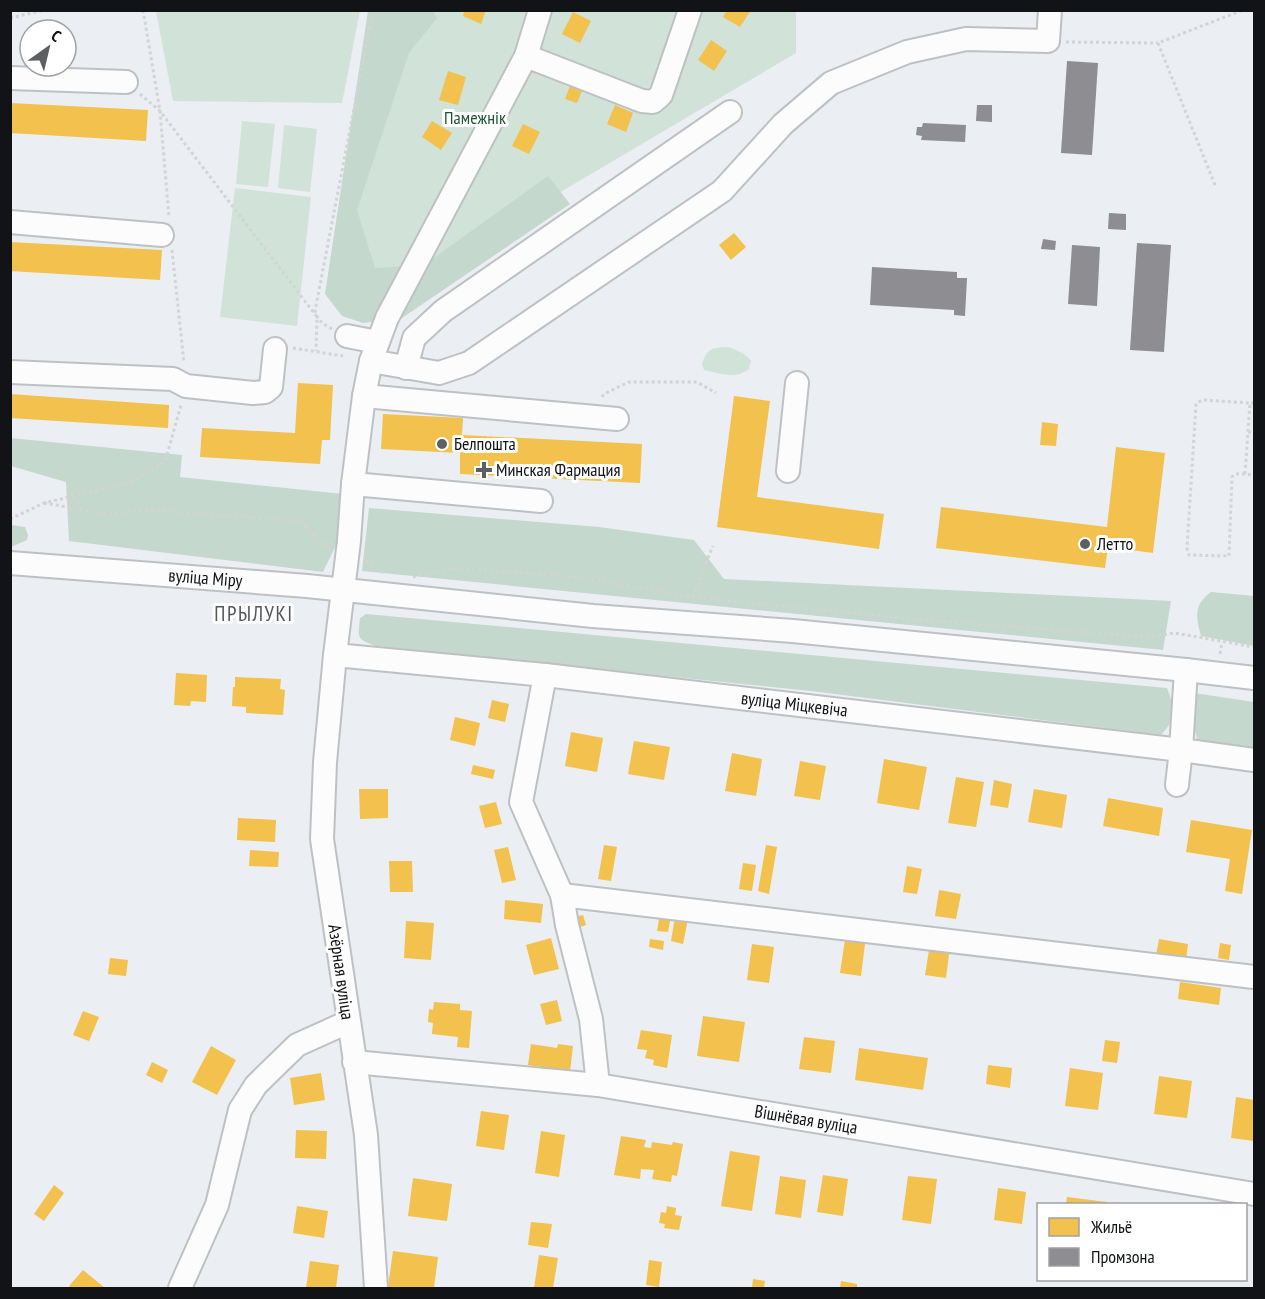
<svg xmlns="http://www.w3.org/2000/svg" width="1265" height="1299" viewBox="0 0 1265 1299" font-family="'PT Sans Narrow',sans-serif">
<rect width="100%" height="100%" fill="#ebeef2"/>
<g fill="#d1e2d9">
<polygon points="156,11 360,11 342,103 173,101"/>
<polygon points="386,11 796,11 796,53 401,286 336,265"/>
<polygon points="242,121 275,124 268,187 236,184"/>
<polygon points="284,125 317,129 310,192 278,188"/>
<polygon points="235,188 311,197 297,326 220,317"/>
<path d="M728 347C737 350 744 353 751 360L749 369C736 380 719 373 704 370L702 364C707 348 712 348 728 347Z"/>
</g>
<g fill="#c4d8cd">
<polygon points="368,11 433,11 437,18 409,53 357,210 375,268 424,265 548,176 570,204 402,318 363,323 342,316 325,294"/>
<polygon points="10,438 182,455 180,477 343,494 338,541 323,572 69,541 66,482 11,466"/>
<polygon points="369,508 599,527 694,540 724,579 1171,601 1163,650 362,571"/>
<polygon points="11,525 25,527 28,535 27,540 11,547"/>
<path d="M1211 592 1254 596V646L1201 636C1196 617 1193 605 1211 592Z"/>
<path d="M366 614 1167 688C1175 708 1177 718 1161 735L811 691 376 646C356 639 358 638 360 618Z"/>
<path d="M1194 693 1254 702V749L1198 742C1193 726 1190 710 1194 693Z"/>
</g>
<g fill="#f2c14e">
<polygon points="465,10 486,10 481,24 463,16"/>
<polygon points="727,10 751,10 740,27 723,17"/>
<polygon points="573,12 591,21 580,43 562,34"/>
<polygon points="711,40 727,51 714,71 698,60"/>
<polygon points="448,71 466,77 458,105 439,100"/>
<polygon points="572,81 584,86 577,103 565,99"/>
<polygon points="10,103 148,110 146,141 10,133"/>
<polygon points="615,105 633,113 626,132 607,124"/>
<polygon points="432,121 452,133 441,150 422,137"/>
<polygon points="523,124 540,132 529,154 512,146"/>
<polygon points="734,233 746,247 731,260 719,245"/>
<polygon points="10,242 162,250 160,280 10,271"/>
<polygon points="298,383 333,385 330,440 322,440 320,464 200,457 202,428 295,433"/>
<polygon points="10,394 169,405 168,428 10,418"/>
<polygon points="734,396 770,401 757,497 884,514 879,549 717,527"/>
<polygon points="383,414 463,418 462,435 642,444 640,483 460,474 460,453 381,449"/>
<polygon points="1042,422 1058,424 1056,446 1040,445"/>
<polygon points="1116,447 1165,453 1153,553 1108,547 1105,568 936,548 941,507 1107,527"/>
<polygon points="176,673 207,675 206,702 191,701 190,706 174,705"/>
<polygon points="235,677 281,679 280,689 285,690 283,715 246,713 246,707 232,706 233,687 235,687"/>
<polygon points="492,700 509,704 505,722 488,718"/>
<polygon points="455,717 480,723 475,746 450,740"/>
<polygon points="571,732 603,738 597,772 565,766"/>
<polygon points="634,741 670,747 664,780 628,774"/>
<polygon points="732,753 762,759 756,796 725,791"/>
<polygon points="884,759 927,767 919,810 877,803"/>
<polygon points="800,761 826,766 820,800 794,796"/>
<polygon points="473,765 495,770 493,779 471,774"/>
<polygon points="956,777 984,782 976,827 948,823"/>
<polygon points="994,780 1012,784 1008,808 990,805"/>
<polygon points="359,789 388,789 388,818 360,819"/>
<polygon points="1034,789 1067,795 1062,828 1028,822"/>
<polygon points="1108,798 1163,808 1159,836 1103,826"/>
<polygon points="496,802 502,824 485,828 479,806"/>
<polygon points="238,818 276,820 275,842 237,840"/>
<polygon points="1191,820 1252,830 1242,894 1225,891 1230,859 1186,852"/>
<polygon points="604,845 617,847 611,881 598,879"/>
<polygon points="766,845 777,847 769,894 758,891"/>
<polygon points="508,847 516,880 502,883 494,850"/>
<polygon points="250,850 279,852 278,867 249,866"/>
<polygon points="389,861 412,861 413,892 390,892"/>
<polygon points="743,863 756,865 752,891 739,889"/>
<polygon points="907,866 922,869 917,894 903,892"/>
<polygon points="939,890 961,894 956,919 935,916"/>
<polygon points="505,900 543,904 541,923 504,919"/>
<polygon points="660,914 671,916 668,932 657,931"/>
<polygon points="583,915 586,925 574,929 570,918"/>
<polygon points="675,917 688,919 683,944 671,941"/>
<polygon points="406,921 434,923 431,960 404,958"/>
<polygon points="846,933 866,936 861,976 840,973"/>
<polygon points="551,938 559,969 534,975 526,945"/>
<polygon points="650,939 664,941 663,950 649,947"/>
<polygon points="1159,939 1188,944 1186,960 1156,955"/>
<polygon points="1220,943 1231,945 1229,960 1218,958"/>
<polygon points="752,944 774,947 769,983 747,980"/>
<polygon points="930,944 950,947 946,978 925,975"/>
<polygon points="110,958 128,960 126,976 108,974"/>
<polygon points="1180,982 1221,988 1219,1005 1178,999"/>
<polygon points="557,1000 562,1021 546,1025 540,1004"/>
<polygon points="434,1002 460,1004 460,1010 472,1011 469,1048 457,1047 458,1037 432,1034 433,1023 428,1022 429,1009 433,1010"/>
<polygon points="83,1011 99,1017 89,1041 73,1035"/>
<polygon points="703,1016 745,1022 739,1062 697,1056"/>
<polygon points="641,1030 672,1035 667,1068 653,1065 654,1060 645,1058 647,1050 637,1049"/>
<polygon points="804,1037 835,1041 831,1073 799,1069"/>
<polygon points="1105,1040 1120,1042 1117,1063 1102,1061"/>
<polygon points="531,1044 557,1048 558,1044 573,1046 570,1071 528,1065"/>
<polygon points="211,1046 236,1060 217,1095 192,1082"/>
<polygon points="859,1048 928,1058 923,1090 855,1080"/>
<polygon points="152,1062 168,1070 162,1083 146,1075"/>
<polygon points="988,1065 1012,1068 1010,1088 986,1084"/>
<polygon points="1070,1068 1103,1073 1098,1110 1065,1106"/>
<polygon points="321,1073 325,1100 294,1105 290,1078"/>
<polygon points="1159,1076 1192,1081 1187,1118 1154,1114"/>
<polygon points="1236,1097 1254,1100 1254,1141 1231,1138"/>
<polygon points="481,1111 509,1115 504,1150 476,1146"/>
<polygon points="296,1130 327,1131 326,1159 295,1158"/>
<polygon points="541,1131 565,1135 559,1177 535,1173"/>
<polygon points="621,1136 646,1140 644,1147 651,1148 652,1142 672,1145 673,1142 683,1144 677,1176 672,1175 671,1182 652,1179 654,1170 641,1169 640,1179 614,1175"/>
<polygon points="730,1151 760,1156 752,1211 721,1206"/>
<polygon points="823,1175 848,1179 843,1216 817,1212"/>
<polygon points="780,1176 806,1180 801,1218 775,1214"/>
<polygon points="908,1176 937,1179 931,1224 902,1220"/>
<polygon points="413,1178 452,1184 447,1221 408,1216"/>
<polygon points="54,1185 64,1193 44,1221 34,1214"/>
<polygon points="998,1188 1026,1192 1022,1224 994,1220"/>
<polygon points="1067,1197 1107,1202 1107,1204 1066,1204"/>
<polygon points="297,1206 328,1211 324,1238 293,1233"/>
<polygon points="667,1206 676,1208 675,1215 682,1216 679,1230 664,1228 665,1224 659,1223 661,1212 666,1213"/>
<polygon points="531,1222 552,1224 548,1248 528,1245"/>
<polygon points="393,1251 438,1257 434,1288 398,1288 388,1287"/>
<polygon points="539,1255 558,1258 553,1288 534,1288"/>
<polygon points="649,1260 662,1262 659,1287 646,1285"/>
<polygon points="310,1261 339,1265 336,1288 306,1288"/>
<polygon points="83,1270 105,1288 72,1288 69,1286"/>
<polygon points="753,1279 765,1281 764,1288 752,1288"/>
<polygon points="841,1281 857,1284 857,1288 840,1288"/>
</g>
<g fill="#8d8d92">
<polygon points="1067,61 1098,63 1092,155 1061,153"/>
<polygon points="977,105 992,105 992,122 976,121"/>
<polygon points="923,123 966,125 965,142 921,140 922,136 916,135 917,127 922,127"/>
<polygon points="1109,213 1126,214 1126,230 1108,229"/>
<polygon points="1043,239 1056,241 1055,250 1041,249"/>
<polygon points="1137,243 1171,245 1164,352 1130,350"/>
<polygon points="1072,245 1100,247 1097,306 1068,304"/>
<polygon points="872,267 957,272 957,278 967,278 965,316 954,315 954,310 870,305"/>
</g>
<g fill="none" stroke-linecap="round" stroke-linejoin="round">
<g stroke="#bec1c4" stroke-width="26">
<g id="minor">
<polyline points="526,56 642,101 653,102 661,95 690,10"/>
<polyline points="10,78 126,82"/>
<polyline points="10,222 162,235"/>
<polyline points="347,336 377,342"/>
<polyline points="371,361 439,373 469,363 722,191 783,124 831,83 907,52 966,39 1048,41 1050,10"/>
<polyline points="406,368 414,338 443,311 730,112"/>
<polyline points="10,372 173,379 186,386 253,393 265,392 271,387 275,349"/>
<polyline points="364,396 617,419"/>
<polyline points="788,471 797,383"/>
<polyline points="353,484 541,501"/>
<path id="s1" d="M10 563 307 586 593 616 793 631 1186 670 1254 678"/>
<path id="s2" d="M335 655 545 675 1181 750 1254 760"/>
<polyline points="545,675 521,802 562,895 567,925 591,1019 598,1085"/>
<polyline points="1177,785 1181,750 1186,670"/>
<polyline points="562,895 1254,977"/>
<path id="s3" d="M354 1062 598 1085 1254 1194"/>
<polyline points="180,1288 217,1205 240,1110 256,1085 297,1045 348,1022"/>
<polyline points="376,1288 366,1135 322,839 325,762 335,655 349,541 353,484 364,396 371,361 387,318 526,56 540,10"/>
</g>
</g>
<g stroke="#d2d4d5" stroke-width="3" stroke-dasharray="3 3" stroke-linecap="butt">
<polyline points="143,10 160,111 169,217"/>
<polyline points="10,18 45,10"/>
<polyline points="1066,42 1158,43"/>
<polyline points="140,94 160,111 317,317 316,351"/>
<polyline points="1215,185 1158,43 1243,10"/>
<polyline points="172,250 184,363"/>
<path d="M332 329C323 324 318 321 315 311L373 10"/>
<polyline points="293,348 343,356"/>
<polyline points="602,397 604,394 629,382 697,382 716,393"/>
<polyline points="1254,403 1250,403 1245,474 1254,475"/>
<polyline points="1248,432 1254,432"/>
<polyline points="1245,474 1235,474 1232,477 1229,556 1189,555 1187,548 1196,404 1202,400 1250,403"/>
<polyline points="44,503 107,514 144,510 301,521 325,546 330,547"/>
<polyline points="10,519 44,503 124,484 136,479 165,462 181,405"/>
<polyline points="366,561 385,574"/>
<polyline points="413,577 454,568 579,577 692,597 924,620 1148,637 1175,633 1254,647"/>
<polyline points="692,597 713,546"/>
<polyline points="1220,654 1222,642"/>
</g>
<use href="#minor" stroke="#fcfcfd" stroke-width="22"/>
</g>
<g fill="#5d6063" stroke="#fff" stroke-width="2">
<circle cx="442" cy="444" r="6"/>
<path d="M481 461h6v6h6v6h-6v6h-6v-6h-6v-6h6z"/>
<circle cx="1085" cy="544" r="6"/>
</g>
<g text-anchor="middle" stroke-width="6" stroke-linejoin="round" paint-order="stroke">
<g font-size="18" fill="#1e5535" stroke="#fff">
<text x="475" y="124">Памежнік</text>
</g>
<g font-size="18" fill="#111316" stroke="#fff" text-anchor="start">
<text x="454" y="450">Белпошта</text>
<text x="496" y="476">Минская Фармация</text>
<text x="1097" y="550">Летто</text>
</g>
<g font-size="18" fill="#111316" stroke="#fff">
<text dy="6" stroke="none"><textPath href="#s1" startOffset="196">вуліца Міру</textPath></text>
<text dy="6" stroke="none"><textPath href="#s2" startOffset="462">вуліца Міцкевіча</textPath></text>
<text transform="translate(341 972) rotate(82)" y="6">Азёрная вуліца</text>
<text dy="6" stroke="none"><textPath href="#s3" startOffset="456">Вішнёвая вуліца</textPath></text>
</g>
<g font-size="21" letter-spacing="1.5" fill="#54585e" stroke="#fff">
<text x="254" y="621">ПРЫЛУКІ</text>
</g>
</g>
<rect width="1265" height="1299" fill="none" stroke="#111316" stroke-width="24"/>
<rect x="1037" y="1203" width="210" height="78" fill="#ffffff" stroke="#a0a1a2" stroke-width="1.5"/>
<rect x="1049" y="1218" width="30" height="18" fill="#f2c14e" stroke="#a0a1a2" stroke-width="1.5"/>
<text x="1091" y="1233" font-size="18" fill="#111316">Жильё</text>
<rect x="1049" y="1248" width="30" height="18" fill="#8d8d92" stroke="#a0a1a2" stroke-width="1.5"/>
<text x="1091" y="1263" font-size="18" fill="#111316">Промзона</text>
<g transform="translate(48 48) rotate(34)"><circle r="28" fill="#ffffff" stroke="#a0a1a2" stroke-width="1.5"/>
<path d="M0-4.5L10 22L0 15L-10 22Z" fill="#5d6063"/>
<text y="-9" font-size="16" font-weight="bold" text-anchor="middle" fill="#111316">С</text>
</g>
</svg>
